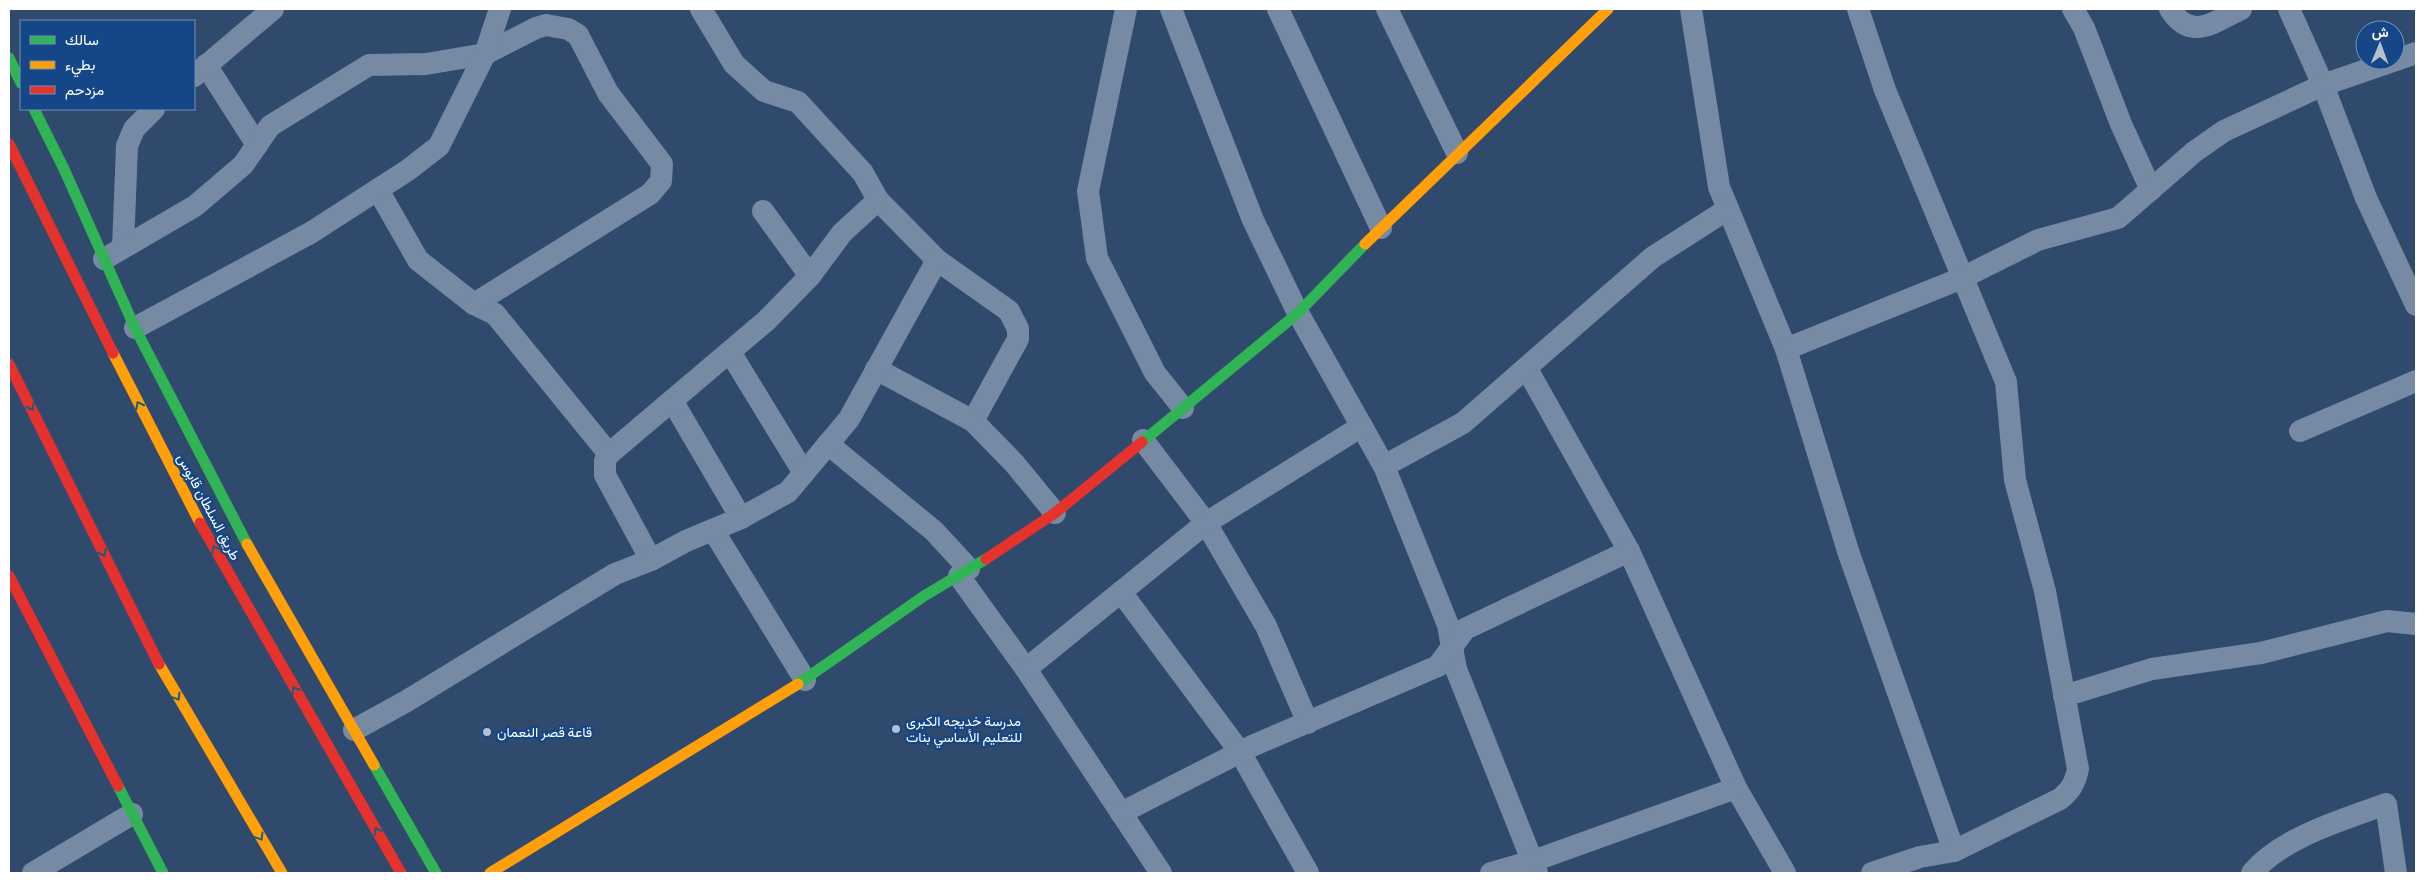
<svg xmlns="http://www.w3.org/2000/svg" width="2425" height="882" viewBox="0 0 2425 882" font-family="Barlow,Vazirmatn,sans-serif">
<rect width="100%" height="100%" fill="#2f4a6d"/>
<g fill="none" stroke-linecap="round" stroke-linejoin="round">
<g stroke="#768aa3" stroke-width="22">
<polyline points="701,9 734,64 764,91 798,102 863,173 878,200 937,260 1009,311 1018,329 1018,339 973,421"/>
<polyline points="1126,9 1088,191 1097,258 1155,373 1183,408"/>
<polyline points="1171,9 1253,220 1298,313 1384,466 1448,625 1456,669 1537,873"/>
<polyline points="1278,9 1381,228"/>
<polyline points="1387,9 1457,153"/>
<polyline points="1691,9 1719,187 1786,349 1849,554 1954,851"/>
<path d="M1858 9 1885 90 2006 382 2015 480 2045 591 2078 769C2075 783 2071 790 2060 799L1954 851 1920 857 1872 873"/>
<polyline points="2073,9 2084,28 2121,124 2151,190"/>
<path d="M2170 9C2191 42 2214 22 2241 9"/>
<polyline points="2289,9 2323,85 2366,198 2416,305"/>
<polyline points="206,65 257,145"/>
<polyline points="194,76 273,9"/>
<polyline points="378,190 418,260 474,304 495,314 609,454"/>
<polyline points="763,211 810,276"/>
<polyline points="123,247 127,146 134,129 154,109"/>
<polyline points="104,259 195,206 243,165 270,126 369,65 426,64 485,54 536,28 546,25 568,29 578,35 608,93 662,164 661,181 650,194 474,304"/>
<polyline points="135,328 312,232 408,170 439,146 485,54 500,9"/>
<polyline points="1786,349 1962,278 2038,240 2118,218 2194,152 2224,131 2323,85 2416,53"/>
<polyline points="730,352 804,473"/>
<polyline points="876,369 973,421 1014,463 1055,513"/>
<polyline points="1527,369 1629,551 1736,788 1785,873"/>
<polyline points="673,402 741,518"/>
<polyline points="2300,431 2416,381"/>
<polyline points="1143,440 1206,523 1266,626 1308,723"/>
<polyline points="828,444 934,531 969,569"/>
<polyline points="1384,466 1463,423 1653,257 1728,209"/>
<polyline points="713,530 805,680"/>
<polyline points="651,560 605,475 605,461 609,454 766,321 810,276 842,233 878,200"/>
<polyline points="959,576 1026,669 1161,873"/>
<polyline points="1121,592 1240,752 1308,873"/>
<polyline points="1026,669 1206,523 1362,426"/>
<polyline points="2064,696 2152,669 2261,653 2387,621 2416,624"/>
<polyline points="354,730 405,702 615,574 651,560 686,541 741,518 788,492 849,419 937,260"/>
<polyline points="1121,813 1252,746 1438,666 1465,629 1629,551"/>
<polyline points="33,873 132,814"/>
<polyline points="1491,873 1533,861 1736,788"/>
<path d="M2252 873C2282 837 2343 820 2386 804L2396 873"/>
</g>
<g stroke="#30b455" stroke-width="11">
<polyline points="9,58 21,83"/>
<polyline points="34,109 64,169 135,328 247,544"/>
<polyline points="1142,442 1298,313 1365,244"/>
<polyline points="798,684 924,596 986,559"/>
<polyline points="374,765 436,873"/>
<polyline points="118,786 163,873"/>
</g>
<g stroke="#ff9f0a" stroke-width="11">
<polyline points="1365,244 1608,9"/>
<polyline points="113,353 200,523"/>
<polyline points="247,544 374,765"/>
<polyline points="159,664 282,873"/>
<polyline points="490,873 798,684"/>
</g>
<g stroke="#e5322d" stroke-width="11">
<polyline points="9,144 113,353"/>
<polyline points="9,364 159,664"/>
<polyline points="200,523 401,873"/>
<polyline points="986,559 1055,513 1142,442"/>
<polyline points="9,576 118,786"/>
</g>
</g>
<defs><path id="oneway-chevron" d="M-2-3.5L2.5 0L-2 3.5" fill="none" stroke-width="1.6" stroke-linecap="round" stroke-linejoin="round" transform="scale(1.25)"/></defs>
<g stroke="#1a5c7d">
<use href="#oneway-chevron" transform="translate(139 405) rotate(-117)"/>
<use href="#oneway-chevron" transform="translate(31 407) rotate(63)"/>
<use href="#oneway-chevron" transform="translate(215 549) rotate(-118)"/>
<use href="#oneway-chevron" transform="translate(103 553) rotate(63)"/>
<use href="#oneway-chevron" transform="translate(295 690) rotate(-120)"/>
<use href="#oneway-chevron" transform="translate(177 697) rotate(59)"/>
<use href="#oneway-chevron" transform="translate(377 831) rotate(-120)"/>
<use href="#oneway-chevron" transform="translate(260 837) rotate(59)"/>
</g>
<g fill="#b6c0cc" stroke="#154687" stroke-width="2">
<circle cx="896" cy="729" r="5"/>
<circle cx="487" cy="732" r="5"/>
</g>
<g text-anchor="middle" stroke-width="4.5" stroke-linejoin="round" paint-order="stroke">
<g font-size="14" fill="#fff" stroke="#154687">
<text transform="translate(209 507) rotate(62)" y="5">طريق السلطان قابوس</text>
</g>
<g font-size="14" fill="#fff" stroke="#154687" text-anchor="start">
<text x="906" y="726">مدرسة خديجه الكبرى<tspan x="906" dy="16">للتعليم الأساسي بنات</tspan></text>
<text x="497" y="737">قاعة قصر النعمان</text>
</g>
</g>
<rect width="2425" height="882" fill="none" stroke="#ffffff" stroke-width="20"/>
<rect x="20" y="20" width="175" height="90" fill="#154687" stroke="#7390b7"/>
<rect x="30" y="36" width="25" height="8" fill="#30b455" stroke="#7390b7"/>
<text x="65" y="45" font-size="15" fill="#ffffff">سالك</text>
<rect x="30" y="61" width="25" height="8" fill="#ff9f0a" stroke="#7390b7"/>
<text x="65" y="70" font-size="15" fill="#ffffff">بطيء</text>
<rect x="30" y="86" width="25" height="8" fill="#e5322d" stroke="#7390b7"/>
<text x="65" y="95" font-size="15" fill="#ffffff">مزدحم</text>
<g transform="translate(2380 45) rotate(1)"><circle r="24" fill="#154687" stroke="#7390b7"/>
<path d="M0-4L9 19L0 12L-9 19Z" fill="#b6c0cc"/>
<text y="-8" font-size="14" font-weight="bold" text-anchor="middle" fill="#ffffff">ش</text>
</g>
</svg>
